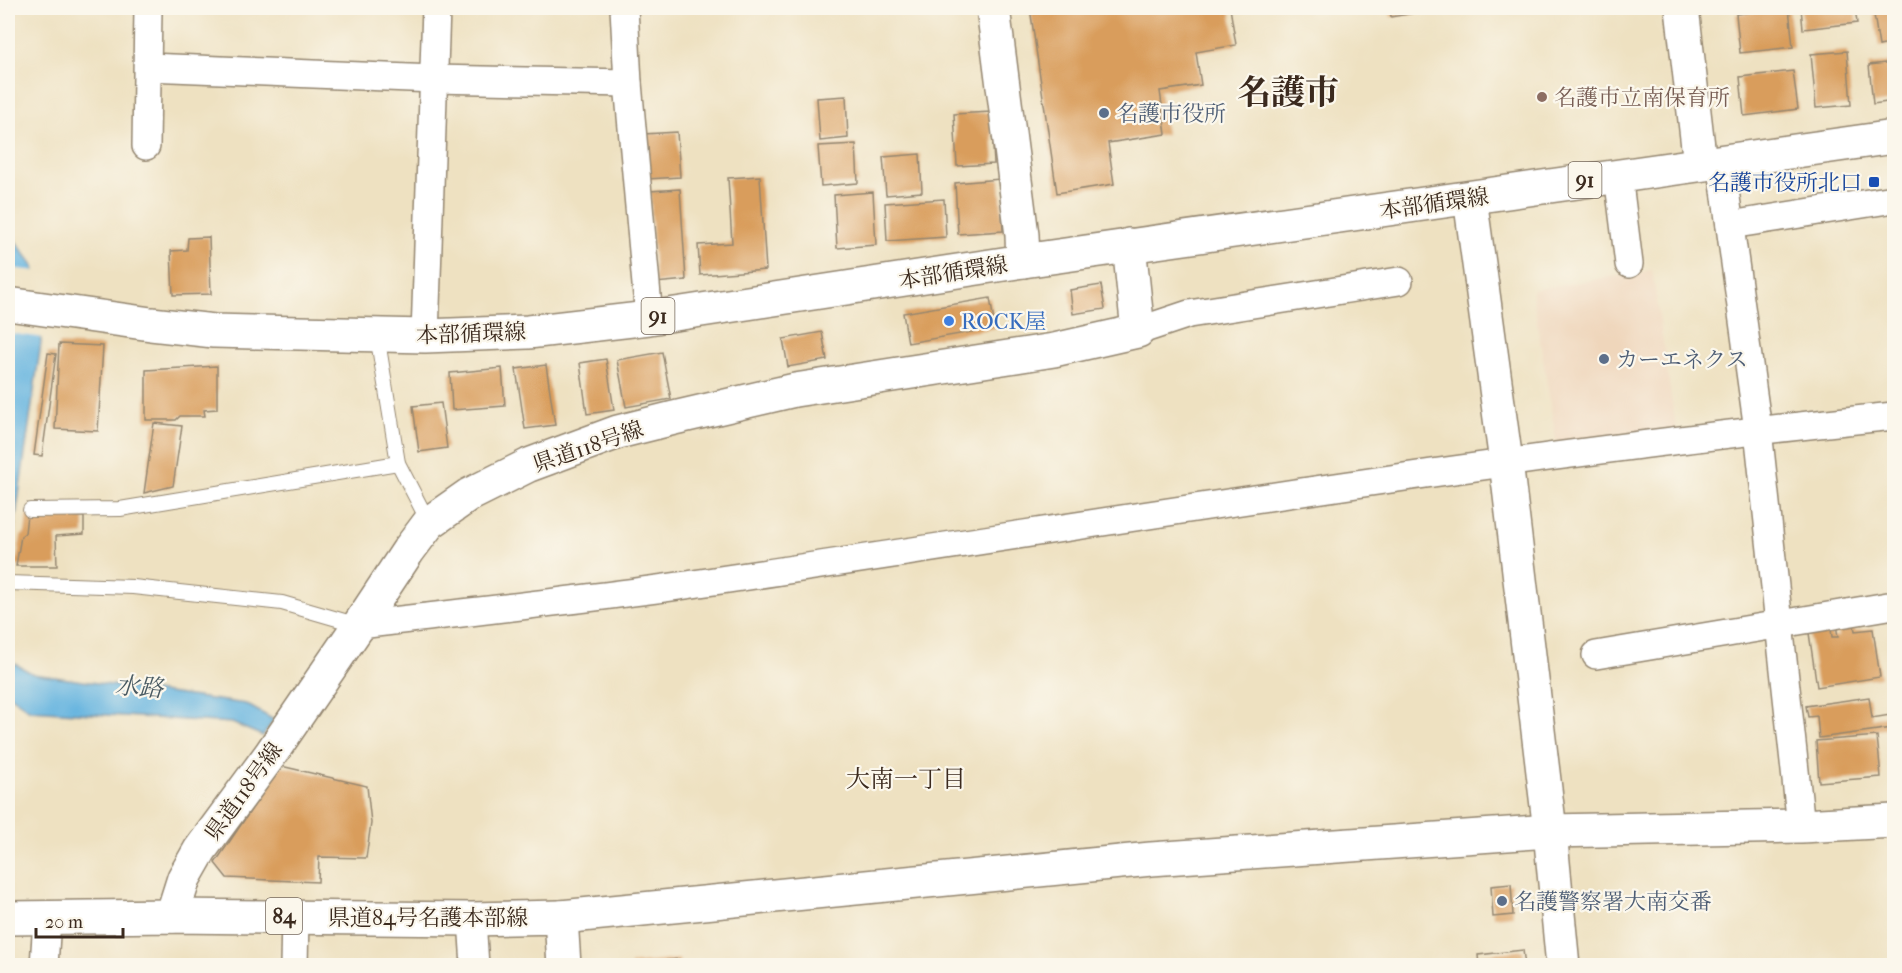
<svg xmlns="http://www.w3.org/2000/svg" width="1902" height="973" viewBox="0 0 1902 973" font-family="'IM FELL French Canon','Noto Serif JP',serif">
<rect width="100%" height="100%" fill="#fbf7ec"/>
<filter id="ink" filterUnits="userSpaceOnUse"><feTurbulence type="fractalNoise" baseFrequency=".0167" numOctaves="2"/><feDisplacementMap in="SourceGraphic" scale="12" xChannelSelector="R" yChannelSelector="G"/><feConvolveMatrix kernelMatrix="1 2 1 2 8 2 1 2 1" color-interpolation-filters="sRGB"/></filter>
<filter id="wash" filterUnits="userSpaceOnUse"><feTurbulence type="fractalNoise" baseFrequency=".008" numOctaves="4" result="noise"/><feDisplacementMap in="SourceGraphic" scale="24" xChannelSelector="R" yChannelSelector="G"/><feGaussianBlur stdDeviation="1.35" result="paint"/><feColorMatrix in="noise" values="0 0 0 0 0 0 0 0 0 0 0 0 0 0 0 0 0 1.4 0 .05"/><feComposite in="paint" operator="in"/></filter>
<g filter="url(#wash)">
<rect width="100%" height="100%" fill="#eee1c1"/>
<polygon fill="#efd6bb" points="1652,270 1676,429 1557,446 1532,290"/>
<g fill="#64b3df" stroke="#506e7e" stroke-width="1.5">
<polygon points="8,231 33,265 38,279 41,343 8,570"/>
<polygon points="8,657 10,661 33,674 246,704 274,720 263,736 232,723 30,710 8,694"/>
</g>
<polygon fill="#eee1c1" points="8,268 38,271 41,279 44,338 8,333"/>
<g id="blocks">
<g fill="#d99d5b">
<polygon points="1030,8 1230,8 1236,45 1196,52 1201,85 1160,91 1166,134 1108,143 1114,184 1057,193"/>
<polygon points="1390,8 1438,8 1438,9 1391,17"/>
<polygon points="1789,8 1793,47 1740,53 1736,14"/>
<polygon points="1801,8 1855,8 1857,23 1803,29"/>
<polygon points="1873,8 1894,8 1894,43 1879,46"/>
<polygon points="1847,51 1851,105 1816,108 1811,54"/>
<polygon points="1894,62 1894,101 1873,104 1869,65"/>
<polygon points="1793,71 1798,109 1744,116 1740,77"/>
<polygon points="846,96 848,138 820,141 817,98"/>
<polygon points="991,112 994,164 957,166 954,114"/>
<polygon points="677,132 680,177 647,179 644,134"/>
<polygon points="856,144 858,183 821,186 818,146"/>
<polygon points="920,154 922,192 886,195 883,157"/>
<polygon points="760,176 766,270 700,275 698,245 732,243 728,178"/>
<polygon points="1000,179 1003,231 958,234 955,183"/>
<polygon points="680,189 686,280 655,283 650,191"/>
<polygon points="873,192 876,245 837,248 834,195"/>
<polygon points="944,199 946,237 887,241 885,203"/>
<polygon points="209,237 211,294 173,295 171,251 187,250 188,238"/>
<polygon points="1101,285 1105,309 1073,314 1070,290"/>
<polygon points="990,298 995,328 908,343 903,313"/>
<polygon points="822,332 827,360 788,367 783,339"/>
<polygon points="59,344 103,346 98,431 55,429"/>
<polygon points="662,352 671,399 626,407 617,360"/>
<polygon points="48,353 56,354 42,456 34,455"/>
<polygon points="606,359 614,410 587,414 580,363"/>
<polygon points="546,365 555,425 525,429 516,369"/>
<polygon points="217,366 217,409 204,410 205,416 180,416 176,420 146,420 146,370"/>
<polygon points="502,368 505,406 452,410 450,373"/>
<polygon points="441,403 447,448 419,452 413,406"/>
<polygon points="154,423 182,426 173,486 144,493"/>
<polygon points="27,515 84,517 84,534 56,536 57,566 16,566 21,536 25,533"/>
<polygon points="1853,621 1855,631 1873,629 1880,677 1817,687 1809,633 1831,629 1832,637 1838,637 1836,624"/>
<polygon points="1869,697 1872,718 1890,715 1892,728 1819,738 1817,716 1808,717 1806,706"/>
<polygon points="1877,736 1881,777 1819,782 1816,741"/>
<polygon points="281,766 367,786 371,823 366,858 319,857 318,882 227,878 215,863"/>
<polygon points="1511,884 1513,915 1493,917 1491,886"/>
<polygon points="1523,950 1525,966 1479,966 1478,955"/>
<polygon points="679,959 680,966 631,966 631,964"/>
</g>
</g>
</g>
<g filter="url(#ink)">
<use href="#blocks" fill-opacity="0" stroke="#948670" stroke-width="1.5"/>
<g fill="none" stroke-linecap="round" stroke-linejoin="round">
<g stroke="#948670" stroke-width="16">
<g id="service">
<polyline points="377,335 398,463 429,523"/>
<polyline points="30,510 120,509 398,463"/>
<polyline points="8,583 133,587 282,603 358,625"/>
</g>
</g>
<g stroke="#948670" stroke-width="30">
<g id="minor">
<polyline points="624,8 628,83 649,318"/>
<polyline points="148,67 434,79 628,83"/>
<polyline points="146,146 148,8"/>
<polyline points="1721,161 1758,430 1801,826"/>
<polyline points="1618,175 1629,264"/>
<polyline points="1730,225 1894,199"/>
<polyline points="1138,331 1189,314 1399,281"/>
<polyline points="425,336 436,8"/>
<path d="M359 625C475 611 592 599 707 582 1102 524 1497 456 1894 416"/>
<polyline points="1596,655 1894,605"/>
<polyline points="472,919 475,966"/>
<polyline points="44,966 47,919"/>
<polyline points="294,966 295,916"/>
</g>
</g>
<g stroke="#948670" stroke-width="36">
<g id="tertiary">
<polyline points="993,8 1022,235 1023,261"/>
<polyline points="1682,8 1700,164"/>
<polyline points="1470,198 1506,462 1550,831 1563,966"/>
<polyline points="561,917 1151,859 1550,831 1801,826 1894,821"/>
</g>
</g>
<g stroke="#948670" stroke-width="36">
<polyline id="secondary" points="172,916 184,878 200,850 270,755 359,625 408,551 429,523 469,495 529,465 618,432 674,418 795,390 1054,350 1138,331 1129,245"/>
</g>
<g stroke="#948670" stroke-width="36">
<g id="primary">
<polyline points="8,304 151,324 214,331 425,336 528,332 649,318 1023,261 1894,137"/>
<polyline points="8,918 172,916 472,919 561,917 564,966"/>
</g>
</g>
<use href="#service" stroke="#fff" stroke-width="14"/>
<use href="#minor" stroke="#fff" stroke-width="27"/>
<use href="#tertiary" stroke="#fff" stroke-width="33"/>
<use href="#secondary" stroke="#fff" stroke-width="33"/>
<use href="#primary" stroke="#fff" stroke-width="33"/>
</g>
</g>
<circle fill="#8d6e63" stroke="#fbf7ec" stroke-width="2" cx="1542" cy="97" r="6"/>
<g fill="#5c6f8a" stroke="#fbf7ec" stroke-width="2">
<circle cx="1104" cy="113" r="6"/>
<circle cx="1604" cy="359" r="6"/>
<circle cx="1502" cy="901" r="6"/>
</g>
<rect fill="#1a4fb4" stroke="#fbf7ec" stroke-width="2" x="1868" y="176" width="12" height="12" rx="3"/>
<circle fill="#3f7fe0" stroke="#fbf7ec" stroke-width="2" cx="949" cy="321" r="6"/>
<g text-anchor="middle" stroke-width="4.5" stroke-linejoin="round" paint-order="stroke">
<g fill="#fbf7ec" stroke="#75685c" stroke-width="1.5">
<rect x="1568.5" y="162" width="33" height="36" rx="4.5"/>
<rect x="641.5" y="298" width="33" height="36" rx="4.5"/>
<rect x="266" y="898" width="36" height="36" rx="4.5"/>
</g>
<g font-size="21" font-weight="bold" fill="#3b2a1e">
<text x="1585" y="187">91</text>
<text x="658" y="323">91</text>
<text x="284" y="923">84</text>
</g>
<g font-size="22" fill="#785e54" stroke="#fbf7ec" text-anchor="start">
<text x="1554" y="105">名護市立南保育所</text>
</g>
<g font-size="22" fill="#4e5e75" stroke="#fbf7ec" text-anchor="start">
<text x="1116" y="121">名護市役所</text>
<text x="1616" y="367">カーエネクス</text>
<text x="1514" y="909">名護警察署大南交番</text>
</g>
<g font-size="22" fill="#164399" stroke="#fbf7ec" text-anchor="end">
<text x="1862" y="190">名護市役所北口</text>
</g>
<g font-size="22" fill="#3b2a1e" stroke="#fbf7ec">
<text transform="translate(1434 203) rotate(-8)" y="8">本部循環線</text>
<text transform="translate(953 272) rotate(-9)" y="8">本部循環線</text>
<text transform="translate(471 333) rotate(-2)" y="8">本部循環線</text>
<text transform="translate(588 446) rotate(-19)" y="8">県道118号線</text>
<text transform="translate(243 791) rotate(-54)" y="8">県道118号線</text>
<text x="428" y="925">県道84号名護本部線</text>
</g>
<g font-size="22" fill="#366cbe" stroke="#fbf7ec" text-anchor="start">
<text x="961" y="329">ROCK屋</text>
</g>
<g font-size="24" font-style="italic" fill="#495a62" stroke="#fbf7ec">
<text transform="translate(139 687) rotate(4)" y="8">水路</text>
</g>
<g font-size="24" fill="#3b2a1e" stroke="#fbf7ec">
<text x="906" y="787">大南一丁目</text>
</g>
<g font-size="34" font-weight="bold" fill="#3b2a1e" stroke="#fbf7ec">
<text x="1288" y="104">名護市</text>
</g>
</g>
<rect width="1902" height="973" fill="none" stroke="#fbf7ec" stroke-width="30"/>
<path d="M36 928v9h87v-9" fill="none" stroke="#3b2a1e" stroke-width="3"/>
<text x="45" y="928" font-size="18" fill="#3b2a1e" stroke="#fbf7ec" stroke-width="4.5" paint-order="stroke">20 m</text>
</svg>
